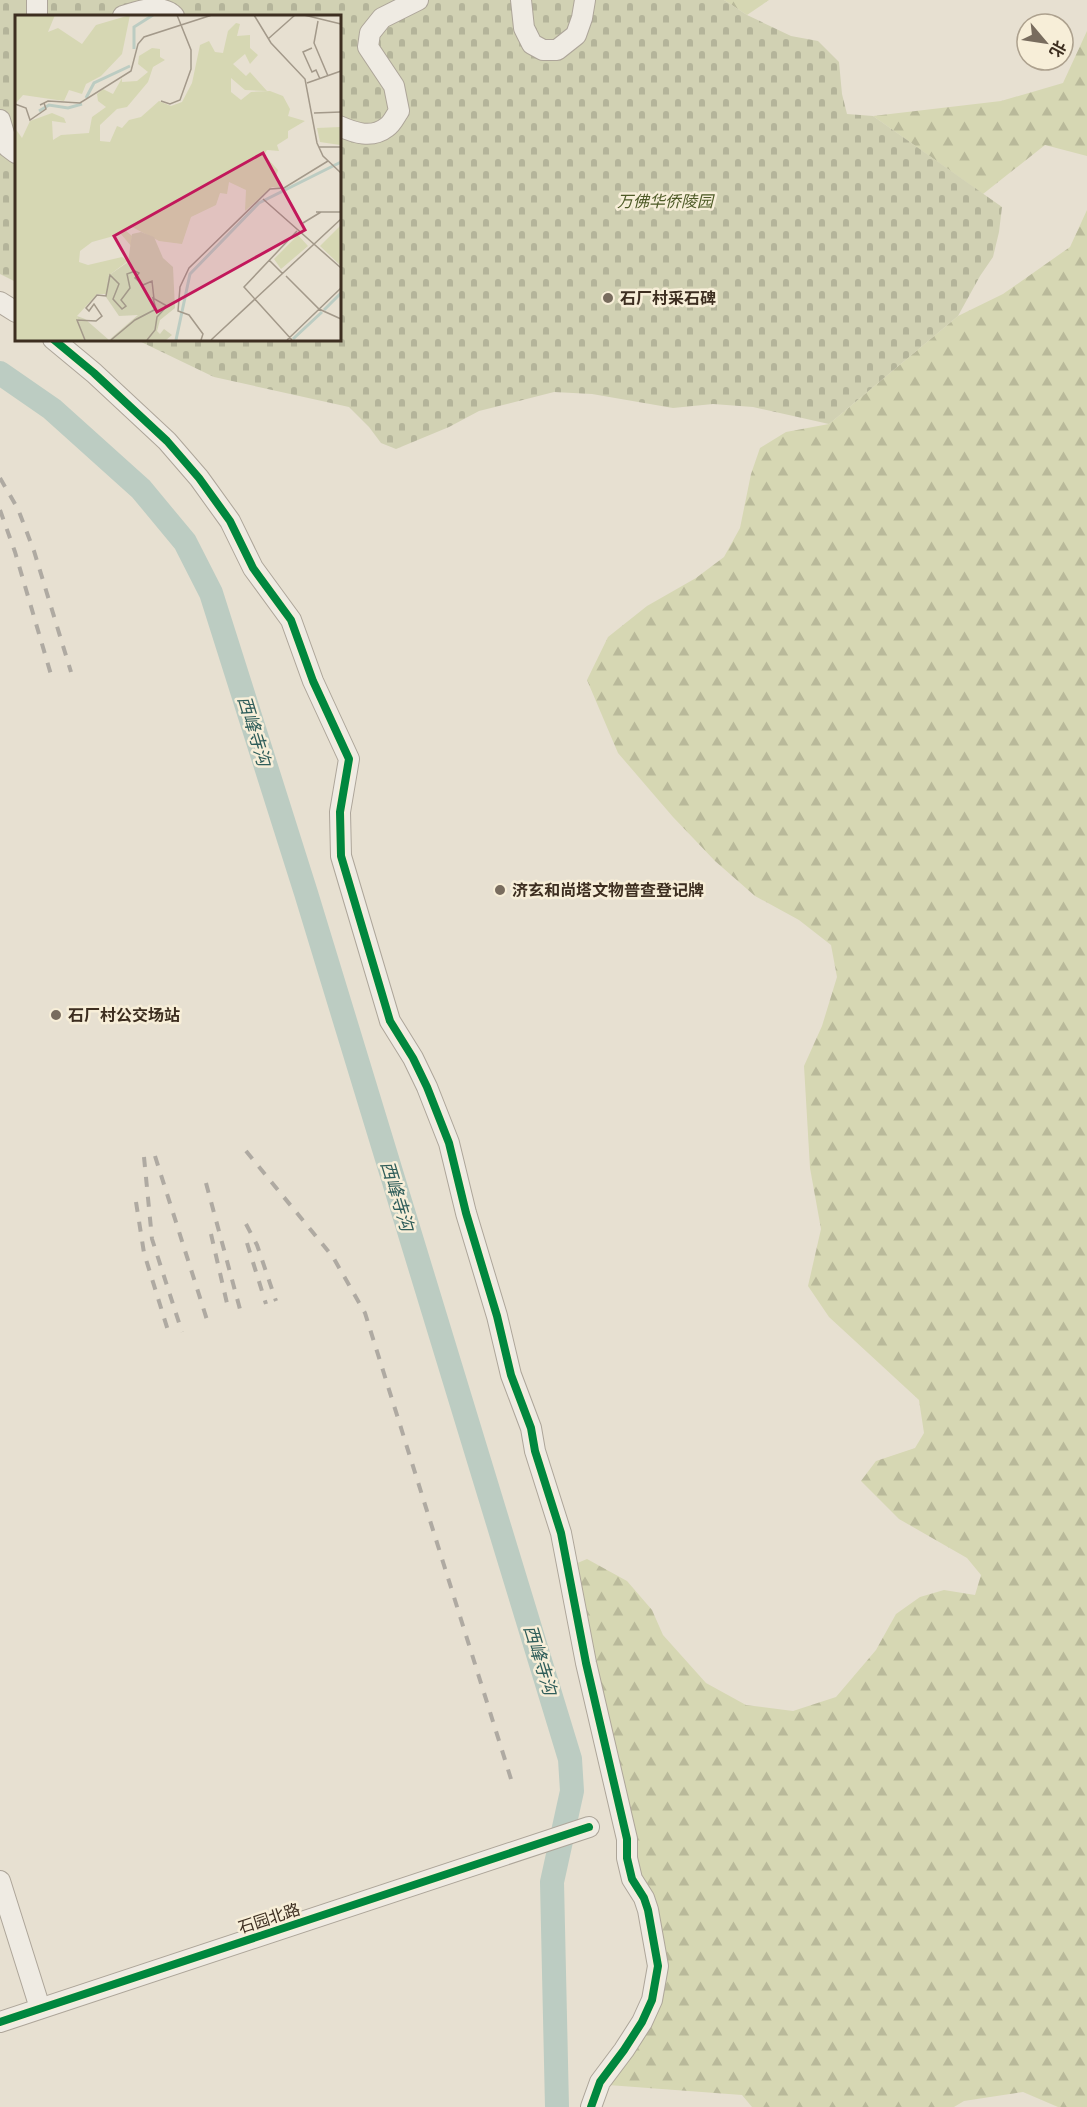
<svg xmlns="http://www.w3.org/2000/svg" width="1087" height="2107" viewBox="0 0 1087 2107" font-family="'Times New Roman','Noto Sans SC',serif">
<defs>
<pattern id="forest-firs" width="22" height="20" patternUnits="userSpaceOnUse" patternTransform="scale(1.5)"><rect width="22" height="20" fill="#d6d7b3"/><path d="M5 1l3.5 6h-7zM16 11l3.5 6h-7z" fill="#b9b99a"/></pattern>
<pattern id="cemetery-stones" width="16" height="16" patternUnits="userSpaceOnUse" patternTransform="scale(1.5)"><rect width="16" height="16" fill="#d1d1b3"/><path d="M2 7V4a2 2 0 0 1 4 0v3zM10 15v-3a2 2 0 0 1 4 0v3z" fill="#b4b49a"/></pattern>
</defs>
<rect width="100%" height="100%" fill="#e7e0d1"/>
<g fill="url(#forest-firs)">
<polygon points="724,0 769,0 747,15"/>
<polygon points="1087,31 1087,156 1045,145 983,194 873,116 1001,101 1063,83"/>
<polygon points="1087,210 1087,2107 1058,2107 1023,2092 964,2101 954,2107 752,2107 742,2095 608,2085 662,2003 668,1961 655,1932 568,1567 587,1559 627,1581 652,1610 663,1635 706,1683 746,1705 793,1711 836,1697 876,1650 896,1614 920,1597 944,1590 975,1595 981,1575 967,1558 899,1519 861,1481 876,1461 915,1448 924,1433 919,1400 829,1317 808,1286 821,1229 810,1168 804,1066 822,1026 837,977 831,945 799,920 755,896 715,861 673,817 618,753 587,680 608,637 647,606 696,578 724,557 740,528 751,474 760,448 786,432 829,424 958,316 1003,294 1070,247"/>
</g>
<polygon fill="url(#cemetery-stones)" points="0,0 724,0 747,15 791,36 818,41 839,62 842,94 847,114 873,116 1002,207 999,232 993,257 980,276 958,316 829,424 753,407 713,404 673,408 592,394 554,392 479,411 449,427 396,449 381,443 369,427 349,407 214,377 135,339 339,339 339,16 16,16 16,282 0,274"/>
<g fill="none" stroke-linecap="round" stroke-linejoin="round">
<polyline stroke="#bcccc2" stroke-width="24" points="0,373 52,409 141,489 185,542 211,593 306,893 570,1759 572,1791 552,1882 557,2107"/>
<g stroke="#ada599" stroke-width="22">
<g id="minor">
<polyline points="37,0 37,16"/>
<polyline points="521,0 524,28 532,44 543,50 557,50 576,35 582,18 585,0"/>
<path d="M123 16C138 11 161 3 174 16"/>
<polyline points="0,120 8,147 16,153"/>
<path d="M339 126C355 133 372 139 387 127 392 124 396 115 399 111L394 86 368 47 370 33 382 18 418 0"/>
<polyline points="0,302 16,312"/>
<polyline points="53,339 94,373 167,441 199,478 230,521 253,568 291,620 313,681 349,759 340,812 341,856 390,1021 413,1058 427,1087 449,1143 466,1213 497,1316 511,1375 531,1428 535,1451 561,1533 586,1663 627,1839 627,1858 632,1879 644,1898 648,1910 658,1966 652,2000 642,2022 624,2050 600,2082 591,2107"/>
<polyline points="0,1881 40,2008"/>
<polyline points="0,2022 589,1827"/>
</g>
</g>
<use href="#minor" stroke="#efebe3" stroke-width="20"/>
<g stroke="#afaaa2" stroke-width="4" stroke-dasharray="10 10" stroke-linecap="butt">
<polyline points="0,478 18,509 34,551 71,672"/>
<polyline points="0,510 15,552 52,678"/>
<polyline points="246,1151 333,1257 365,1313 511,1779"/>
<polyline points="155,1156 208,1323"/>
<polyline points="144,1157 152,1239 182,1332"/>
<polyline points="206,1183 241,1313"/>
<polyline points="136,1202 144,1253 170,1337"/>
<polyline points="246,1224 257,1245 276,1301"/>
<polyline points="211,1234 229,1312"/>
<polyline points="247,1243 266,1304"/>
</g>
<g stroke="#f7eed8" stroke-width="11">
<g id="cycleway">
<polyline points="53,339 94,373 167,441 199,478 230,521 253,568 291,620 313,681 349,759 340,812 341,856 390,1021 413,1058 427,1087 449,1143 466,1213 497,1316 511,1375 531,1428 535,1451 561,1533 586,1663 627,1839 627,1858 632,1879 644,1898 648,1910 658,1966 652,2000 642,2022 624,2050 600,2082 591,2107"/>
<polyline points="0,2022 589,1827"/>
</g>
</g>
<use href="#cycleway" stroke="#00873e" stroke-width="8"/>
</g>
<g fill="#786c5e" stroke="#f7eed8" stroke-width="2">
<circle cx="608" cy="298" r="6"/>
<circle cx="500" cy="890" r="6"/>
<circle cx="56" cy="1015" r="6"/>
</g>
<g text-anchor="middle" stroke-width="5" stroke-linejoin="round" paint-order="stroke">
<g font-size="16" font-style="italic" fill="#4d5a26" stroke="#f7eed8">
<text x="665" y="207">万佛华侨陵园</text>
</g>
<g font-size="16" font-weight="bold" fill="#3d2e20" stroke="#f7eed8" text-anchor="start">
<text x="620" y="304">石厂村采石碑</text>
<text x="512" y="896">济玄和尚塔文物普查登记牌</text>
<text x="68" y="1021">石厂村公交场站</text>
</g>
<g font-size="16" fill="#3d2e20" stroke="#f7eed8">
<text transform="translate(269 1918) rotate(-18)" y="6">石园北路</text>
</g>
<g font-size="18" font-style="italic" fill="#2f5d5a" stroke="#f7eed8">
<text transform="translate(254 731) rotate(73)" y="6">西峰寺沟</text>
<text transform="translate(397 1196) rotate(73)" y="6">西峰寺沟</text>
<text transform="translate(540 1660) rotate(73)" y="6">西峰寺沟</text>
</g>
</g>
<g transform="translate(15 15)">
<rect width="326" height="326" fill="#e7e0d1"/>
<path d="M0 0H40L33 17 43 13 67 29 81 10 115 0 107 39 86 61 71 69 67 79 54 75 49 86 8 80 1 88ZM221 8 225 9 222 21 235 20V33L243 40 235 49 230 39 218 49 231 61 235 57 252 76 230 75 216 63V77L226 85 236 77 255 76 268 81 275 94 273 101 290 106 273 116V123L262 130 264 136 252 135 249 140 263 155 261 163 265 173 257 172 230 196 231 175 214 167 212 179 205 178 201 190 176 202 167 229 144 226 117 212 110 215 117 221 116 231 106 219 77 227 65 236 64 247 73 250 107 242 113 246 93 261 92 279H82L62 301 69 325H0V113L7 123 15 106 37 98 49 103 51 108 37 106 38 125 46 120 74 118 77 102 91 92 83 86 82 79 88 74 98 79 107 63V67L122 66 133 57 123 49 124 41 137 33 145 34V42L150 45 138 52 133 67 112 92 102 94 85 110V126L95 127 102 111 107 113 114 105 126 102 144 86 156 91 167 87 177 68 185 30 194 26 200 37 208 38 213 16Z" fill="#d6d7b3"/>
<path d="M126 217 139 222 148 243 158 252 160 293 145 305 142 316 145 319 149 314 157 320 151 325H94L123 300 104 301 91 282 93 261 113 247 117 219ZM62 301 70 304 94 325H69Z" fill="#d1d1b3"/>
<path d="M325 112V130L305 127 302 113ZM325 211V250L305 231ZM283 220 293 231 266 254 259 244Z" fill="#d6d7b3"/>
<path fill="none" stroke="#bcccc2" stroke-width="3" d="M119 34V12L138 0M71 83 79 68 115 51M24 96 34 90 53 93 67 89M309 295 326 278M278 324 307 297M161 325 175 259 244 188 326 147"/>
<path fill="none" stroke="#a3998a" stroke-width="1.5" d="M239 0 256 28 290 64 302 128 308 141 326 158M289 0 326 9M303 6 299 28 313 61M253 24 280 0M297 33 288 37 297 57 301 55 305 64M292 68 326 56M146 86 155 89 165 85 176 54V35L162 0M0 89 11 93 15 105 31 94 29 88M25 90 33 86 65 88 116 56 123 29 129 22 197 0M299 98 326 97M304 132H326M248 184 326 253M301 197H326M288 208 306 197M254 245 268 259M271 261 304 294 326 304M70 325 62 305 81 306 87 301 79 289 74 296 71 293 82 280 91 281 95 260 104 269 98 284 107 294 111 291 106 285 115 273 112 259 120 256 124 258 120 263 128 270 137 266 139 284M96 325 120 305 141 294 138 283 152 291 142 302 140 315 132 325M186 325 188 319 174 300 163 296 165 272 174 253 255 174 269 173 313 146M196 325 326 204M272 325 326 273M277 325 229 272 282 216"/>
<path fill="#c2185b" fill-opacity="0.15" stroke="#c2185b" stroke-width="3" d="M248 138 290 215 142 297 99 221Z"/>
<rect width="326" height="326" fill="none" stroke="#3d2e20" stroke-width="3"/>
</g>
<g transform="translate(1045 42) rotate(119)"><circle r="28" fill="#f7eed8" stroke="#ada18e" stroke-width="1.5"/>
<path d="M0-4.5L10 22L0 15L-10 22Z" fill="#786c5e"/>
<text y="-9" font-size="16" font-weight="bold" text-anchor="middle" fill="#3d2e20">北</text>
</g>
</svg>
